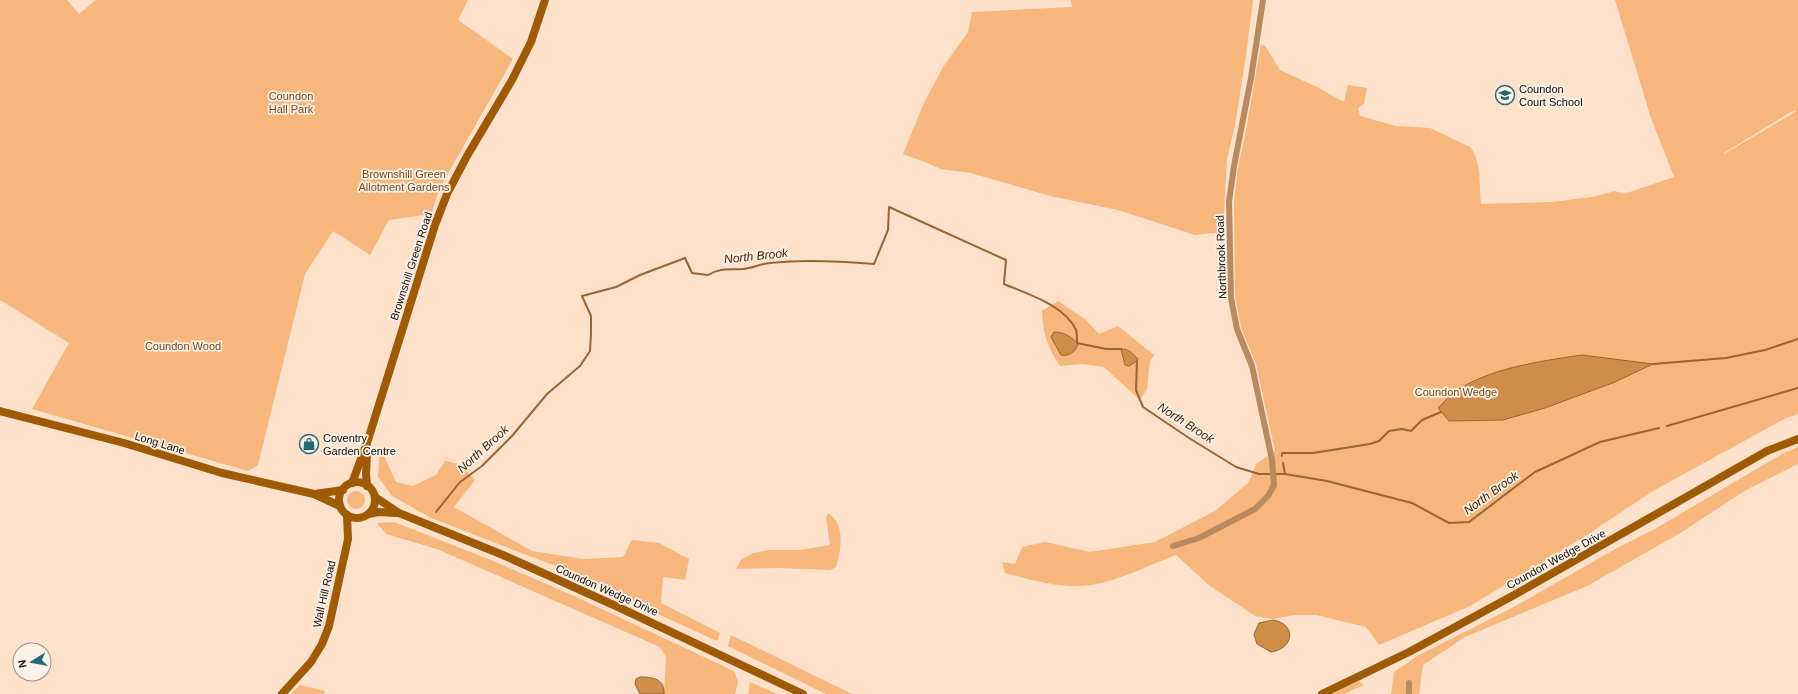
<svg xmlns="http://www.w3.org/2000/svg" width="1798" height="694" viewBox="0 0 1798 694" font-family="Arial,sans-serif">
<rect width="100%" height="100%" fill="#fde1ca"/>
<g fill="#f7b67c" fill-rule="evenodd">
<polygon points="0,0 67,0 79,14 96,0 468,0 458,20 513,59 440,188 431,214 389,220 370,255 333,231 305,274 258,465 248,471 32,409 69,343 0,300"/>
<polygon points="1071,0 1253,0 1246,55 1235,125 1227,159 1223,232 1195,235 1118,210 1050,196 971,173 941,169 925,162 903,154 924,103 943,67 968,32 972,12 1072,7"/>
<path d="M1615 0H1798V414L1786 418 1653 491 1584 537 1470 606 1379 645 1366 627 1316 615H1295L1272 619 1255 616 1210 586 1176 555C1143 567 1107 588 1071 586 1049 585 1026 579 1005 573L1002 562 1015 564 1022 547 1045 542 1090 552 1155 542 1215 511 1249 482 1256 464 1275 451 1256 364 1241 328 1235 296 1234 202 1238 167 1245 136 1261 44 1265 46 1280 70 1317 87 1344 102 1348 85 1367 88 1364 104 1358 108 1360 116 1396 126 1430 128 1470 147C1482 161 1479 187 1481 204L1552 202 1592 197 1615 191 1624 194 1674 177 1651 118ZM1794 110 1797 111 1724 154V153Z"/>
<path d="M1058 301 1086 320 1099 334 1118 326 1154 355 1150 361 1147 389 1140 400 1104 367 1083 364 1060 366C1047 347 1043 333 1042 311Z"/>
<polygon points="380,447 396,482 413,486 436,475 445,461 460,464 475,480 454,507 532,551 584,559 623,557 632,540 659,543 689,559 685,580 663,577 661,603 720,633 717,641 660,615 605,585 431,518 392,496 378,477"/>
<polygon points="1798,447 1798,464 1746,490 1682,532 1587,586 1465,637 1423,665 1419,694 1391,694 1394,672 1419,655 1512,608 1617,548 1653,530 1782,454"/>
<circle cx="356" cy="500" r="9"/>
<path d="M828 513C846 524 841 550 836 567L830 570 778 568 736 569 741 560 753 553 769 550H800L830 545 826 518Z"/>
<polygon points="394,522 491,560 574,596 734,671 738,682 735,694 664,694 666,657 660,647 437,549 386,534 377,523"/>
<polygon points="731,635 852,694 826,694 728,646"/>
<polygon points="1359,681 1364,685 1344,694 1332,694"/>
<polygon points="750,682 777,694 748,694"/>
<polygon points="300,685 325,691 324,694 291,694"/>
</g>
<g fill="#d28c49" stroke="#996534">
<path d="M1054 332C1064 332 1072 337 1078 344 1076 351 1069 357 1061 355L1051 337Z"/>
<path d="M1121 349C1128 348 1133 354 1138 359L1137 361 1129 366 1125 365Z"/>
<path d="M1582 355 1653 364 1615 382 1545 408 1503 420 1449 421 1438 408C1444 403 1449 395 1456 391 1490 368 1541 361 1582 355Z"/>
<path d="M1273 620C1297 624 1294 649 1271 652L1257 644 1254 634 1259 623Z"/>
<path d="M640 677C653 677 665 679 664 694H640L635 684 636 679Z"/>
</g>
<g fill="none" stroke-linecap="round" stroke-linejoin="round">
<g stroke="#996534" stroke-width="2">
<polyline points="1137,361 1136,390 1143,407 1189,438 1236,467 1259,474 1285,474 1327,481 1412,503 1449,523 1469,522 1535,472 1600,442 1659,428"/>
<polyline points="1653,364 1726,358 1765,350 1798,339"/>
<polyline points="1667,426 1798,388"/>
<polyline points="1282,456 1282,453 1313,453 1370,444 1379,441 1389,431 1402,429 1411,431 1422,420 1441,412"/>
<polyline points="1283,463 1285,474"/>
<path d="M436 512 460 482 482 466 512 436 547 394 580 366 590 351 591 334V316L582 296 616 287 640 275 685 258 692 273 708 275C721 267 729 270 743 269 752 268 761 264 770 263 805 259 839 261 874 264L888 230 889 207 1006 260 1004 284C1027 294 1065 305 1076 330 1077 334 1077 339 1077 343L1106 349H1121"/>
</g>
<g stroke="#b98a60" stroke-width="6">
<polyline points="1173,546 1199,538 1255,509 1268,496 1274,485 1272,460 1252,366 1237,329 1231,298 1229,202 1234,166 1251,78 1263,0"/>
<polyline points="1409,694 1409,683"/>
</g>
<g stroke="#9e5a05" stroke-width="8">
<polyline points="0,411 124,443 222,473 314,494 340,506"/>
<polyline points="367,452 366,474 367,486"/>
<circle cx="357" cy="500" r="18"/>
<polyline points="352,483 367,443 435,225 447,194 467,156 512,80 531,42 545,0"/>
<polyline points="315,494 343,490"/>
<polyline points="375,497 399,513 503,555 618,607 803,694"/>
<polyline points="369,514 378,512 396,513"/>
<polyline points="282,694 311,662 322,644 329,626 348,539 347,515"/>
<polyline points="1322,694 1409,652 1516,594 1767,451 1798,439"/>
</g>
</g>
<defs>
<g id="school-ring" transform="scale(1)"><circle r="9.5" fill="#fdf2e8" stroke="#226a77" stroke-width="1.5"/><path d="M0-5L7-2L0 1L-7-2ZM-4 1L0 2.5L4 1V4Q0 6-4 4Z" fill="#226a77"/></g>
<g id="shop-ring" transform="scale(1)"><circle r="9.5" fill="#fdf2e8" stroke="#226a77" stroke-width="1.5"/><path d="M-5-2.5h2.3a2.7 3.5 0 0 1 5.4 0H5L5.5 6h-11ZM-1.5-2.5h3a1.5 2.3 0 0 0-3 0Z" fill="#226a77"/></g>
</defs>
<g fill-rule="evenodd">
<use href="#school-ring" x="1505" y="95"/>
<use href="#shop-ring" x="309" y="444"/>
</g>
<g text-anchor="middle" stroke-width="3.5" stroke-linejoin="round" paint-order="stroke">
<g font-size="11" fill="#130a04" stroke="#fdf2e8" text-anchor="start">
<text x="1519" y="93">Coundon<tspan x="1519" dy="13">Court School</tspan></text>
<text x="323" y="442">Coventry<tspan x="323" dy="13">Garden Centre</tspan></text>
</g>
<g font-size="11" fill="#774716" stroke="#fdf2e8">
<text x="291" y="100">Coundon<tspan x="291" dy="13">Hall Park</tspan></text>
<text x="404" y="178">Brownshill Green<tspan x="404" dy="13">Allotment Gardens</tspan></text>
<text x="183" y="350">Coundon Wood</text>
<text x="1456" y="396">Coundon Wedge</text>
</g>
<g font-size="11" fill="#130a04" stroke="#fdf2e8">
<text transform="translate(1221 257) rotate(-92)" y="4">Northbrook Road</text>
<text transform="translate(411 266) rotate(-72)" y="4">Brownshill Green Road</text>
<text transform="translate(160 443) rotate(17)" y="4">Long Lane</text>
<text transform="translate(1556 559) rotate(-29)" y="4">Coundon Wedge Drive</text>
<text transform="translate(607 590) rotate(24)" y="4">Coundon Wedge Drive</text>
<text transform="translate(324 594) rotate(-77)" y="4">Wall Hill Road</text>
</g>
<g font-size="12" font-style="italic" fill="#3d2104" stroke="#fdf2e8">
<text transform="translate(756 256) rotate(-6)" y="4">North Brook</text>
<text transform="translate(1186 423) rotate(33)" y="4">North Brook</text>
<text transform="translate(483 449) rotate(-42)" y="4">North Brook</text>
<text transform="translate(1491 493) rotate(-36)" y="4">North Brook</text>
</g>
</g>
<g transform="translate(32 662) rotate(259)"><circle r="19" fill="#fdf2e8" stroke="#9f958d"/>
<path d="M0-3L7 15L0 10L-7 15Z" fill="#226a77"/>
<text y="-6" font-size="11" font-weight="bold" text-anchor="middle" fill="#130a04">N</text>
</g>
</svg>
